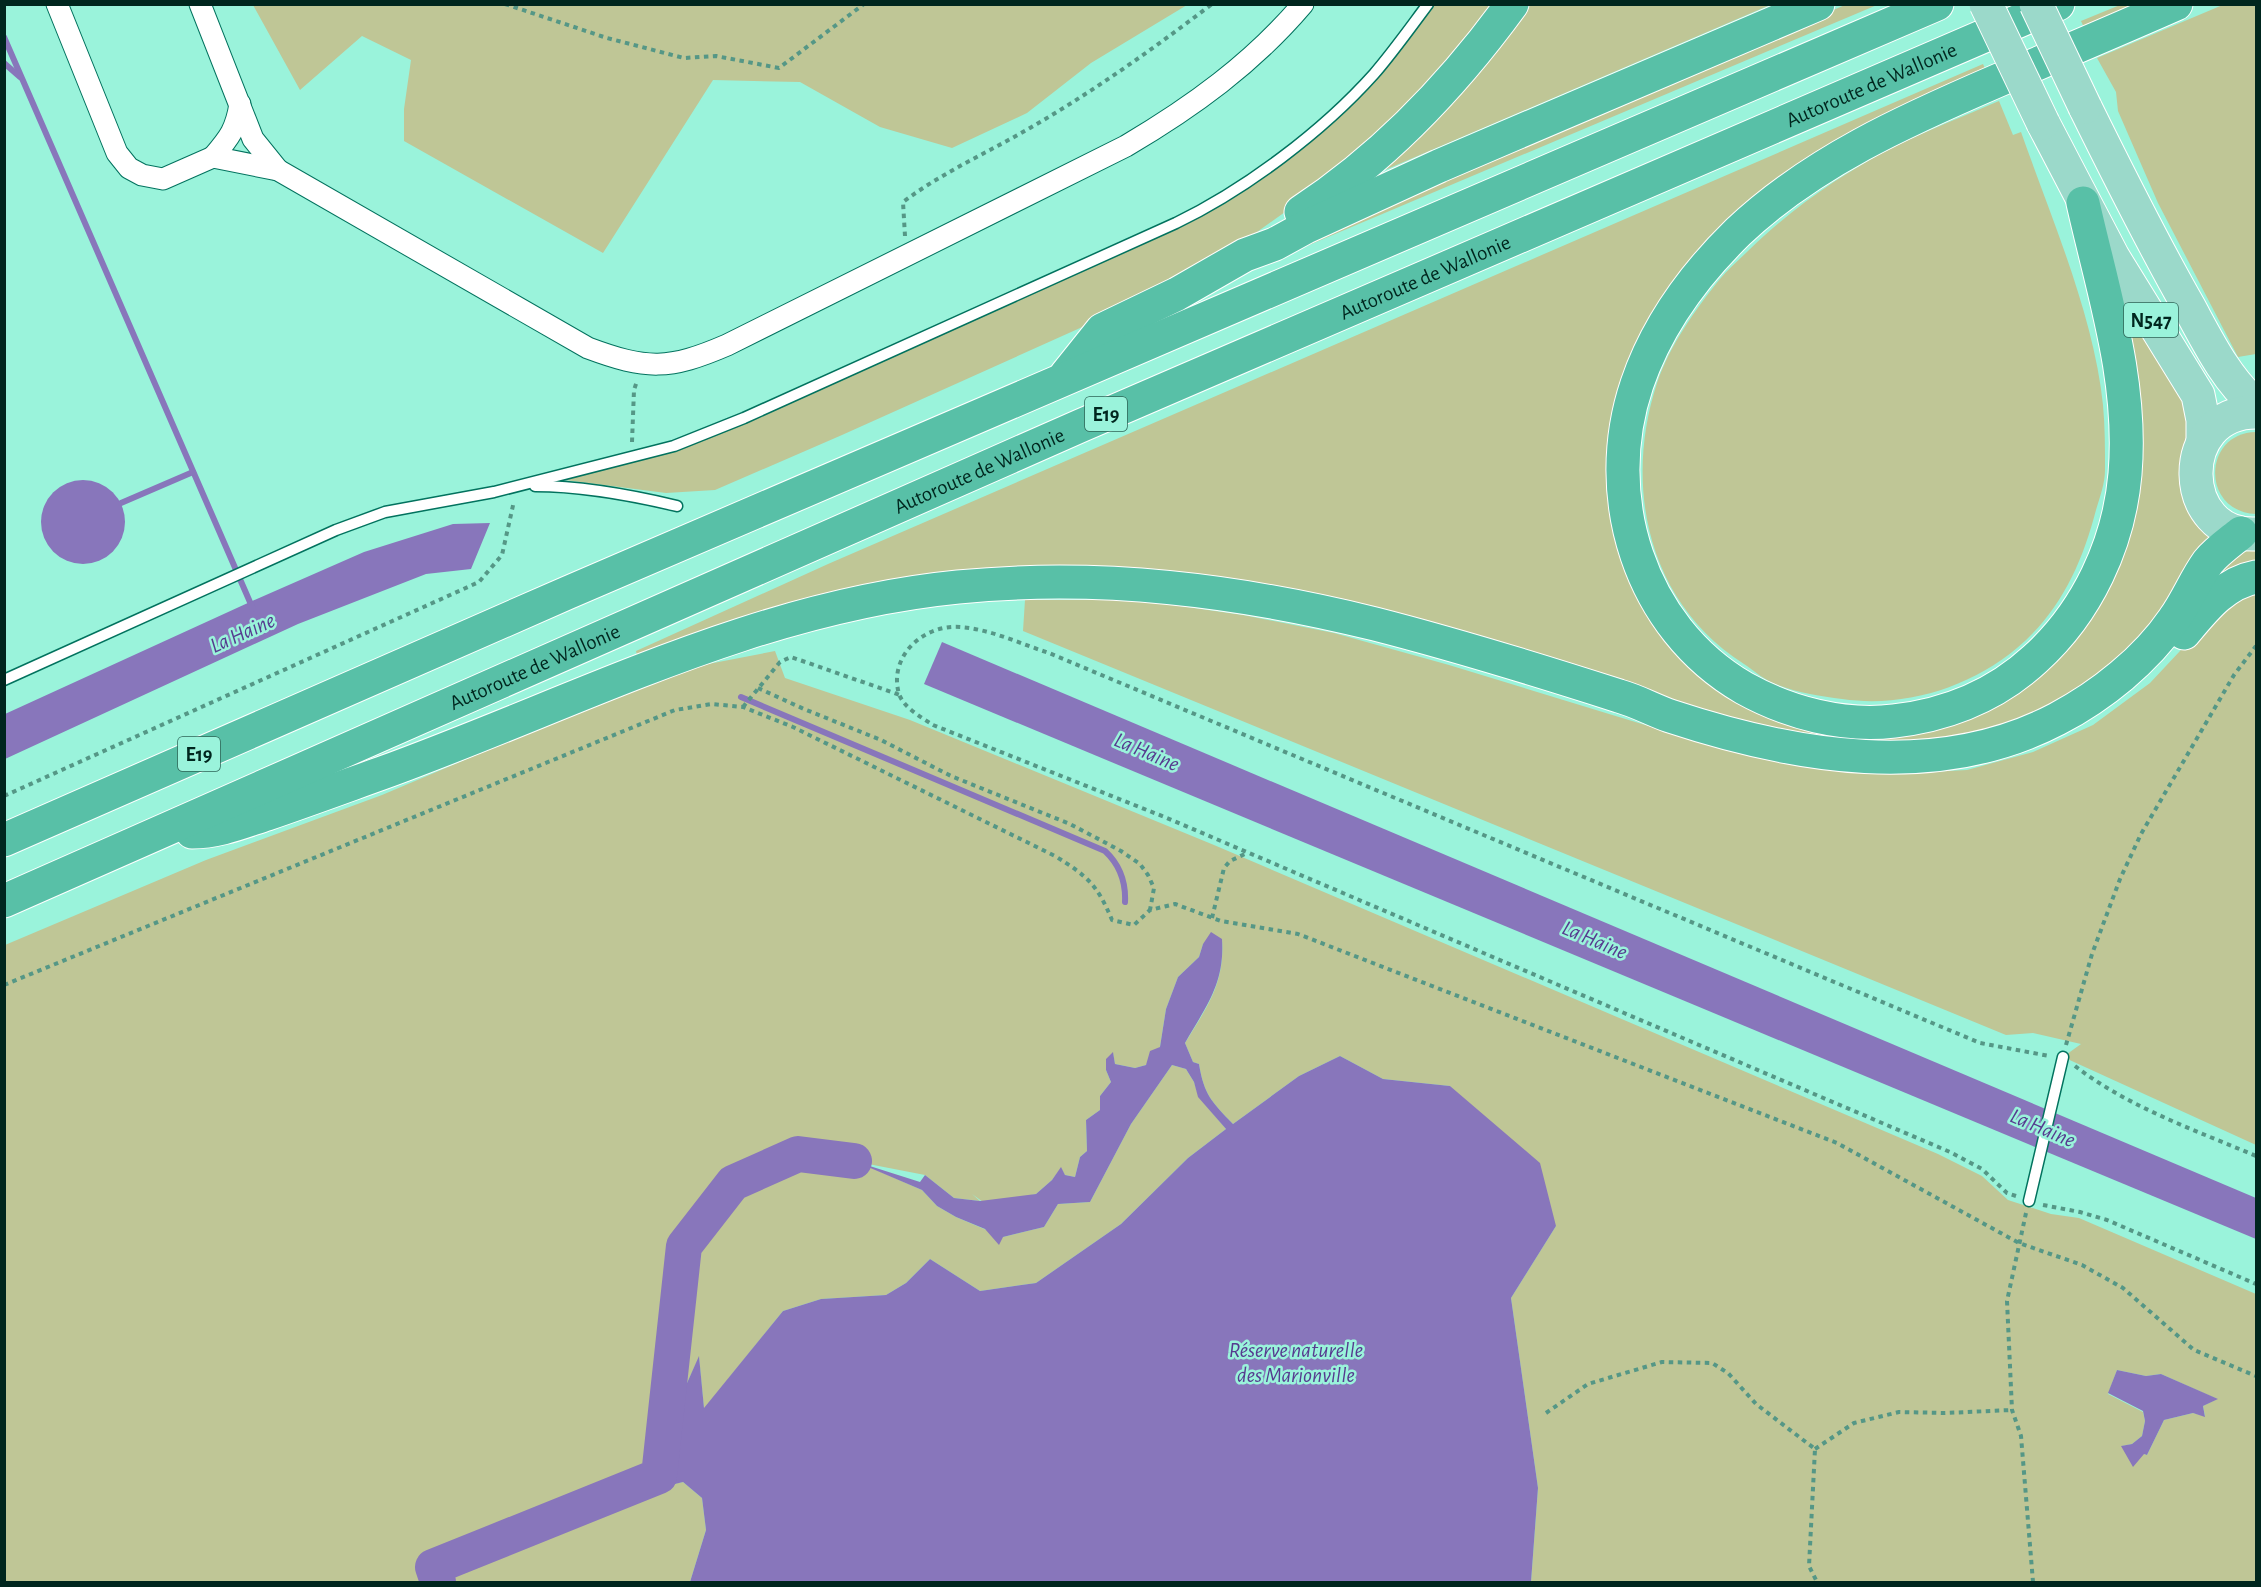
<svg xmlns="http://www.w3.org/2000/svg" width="2261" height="1587" viewBox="0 0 2261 1587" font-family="'Alegreya Sans',sans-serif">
<rect width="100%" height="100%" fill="#9af3db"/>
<g fill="#bfc696" fill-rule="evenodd">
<polygon points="2225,4 2256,5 2256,354 2238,357 2158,203 2118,111 2116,92 2097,58"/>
<polygon points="253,5 1187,5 1091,63 1027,113 952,148 880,127 800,82 713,80 603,253 404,141 404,109 411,60 362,36 300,90"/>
<polygon points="1435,5 1492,5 1439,76 1320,187 1257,232 1089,324 842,435 715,490 666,493 565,480 676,451 1217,206 1364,92 1407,42"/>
<polygon points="1528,5 1770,5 1385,170 1445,112 1492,54"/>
<polygon points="1845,5 1877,5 1257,267 1549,130"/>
<polygon points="2120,5 2152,5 2086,32 2081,21"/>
<polygon points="1983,64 1988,75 1886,119 1664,306 1619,534 1743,698 1938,722 2102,586 2126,331 2141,320 2184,388 2191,431 2180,460 2181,489 2186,507 2195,521 2212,538 2157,619 2119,657 2064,700 1990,733 1888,743 1822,737 1738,720 1504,650 1014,569 638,660 636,651 828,564"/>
<path d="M1999 101 2013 135 2021 132C2051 217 2094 316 2103 405 2105 426 2105 449 2105 470 2105 483 2100 497 2096 510 2082 564 2060 612 2017 648 1969 688 1904 708 1842 699 1819 696 1793 692 1771 682 1762 678 1753 670 1744 664 1648 603 1623 487 1657 383 1670 345 1695 310 1720 279 1728 269 1739 260 1749 250 1791 209 1841 174 1894 147 1928 130 1964 116 1999 101Z"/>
<path d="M2256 432V514C2201 512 2202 433 2256 432Z"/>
<polygon points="2256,550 2256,565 2212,581 2242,552"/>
<polygon points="2256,590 2256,1145 2063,1057 2081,1044 2033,1033 2006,1035 1023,631 1025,600 1138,600 1243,615 1334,633 1449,665 1727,750 1809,767 1888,774 1967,770 2033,752 2093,725 2150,683 2224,604"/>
<path d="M775 651 785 678 910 720 1214 845 1938 1154 1982 1176 2008 1200 2051 1214 2079 1218 2256 1294V1582H1531L1538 1488 1511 1298 1556 1226 1450 1086 1383 1079 1340 1056 1299 1076 1233 1124C1212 1102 1204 1095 1199 1064L1193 1062 1185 1043C1207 1007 1225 984 1222 939L1203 944 1199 957 1178 977 1166 1009 1160 1047 1146 1065 1135 1068 1115 1064 1113 1053 1106 1070 1111 1082 1100 1096V1110L1086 1120 1087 1151 1080 1157 1075 1177 1065 1175 1061 1168 1052 1180 1036 1194 1023 1197 1001 1215 972 1194 980 1201 954 1198 925 1175 858 1162 922 1190 937 1206 956 1217 1003 1237 1044 1227 1058 1204 1090 1202 1131 1124 1172 1065 1186 1069 1194 1082 1199 1097 1226 1129 1188 1158 1121 1224 1036 1283 980 1291 930 1259 906 1283 886 1295 821 1299 783 1311 704 1409 699 1357 664 1433 659 1487 683 1482 702 1498 706 1530 690 1582H5V945L206 860 382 795 611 698 703 665ZM2117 1370 2146 1376 2161 1374 2217 1399 2203 1406 2205 1416 2193 1413 2164 1420 2147 1455 2122 1446 2132 1444 2142 1436 2145 1421 2143 1412 2108 1394Z"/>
</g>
<g fill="#8876bb">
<circle cx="83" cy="522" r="42"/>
<polygon points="490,523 471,569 426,574 298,624 5,759 5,714 250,602 364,552 453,524"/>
<polygon points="942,642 2256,1198 2256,1239 924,684"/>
<path d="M1211 932 1222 939C1225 984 1206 1006 1185 1043L1193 1062 1199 1064C1204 1095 1212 1102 1233 1124L1299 1076 1340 1056 1383 1079 1450 1086 1540 1163 1556 1226 1511 1298 1538 1488 1531 1582H690L706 1530 702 1498 683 1482 659 1488 664 1435 699 1356 704 1408 783 1311 821 1299 886 1295 906 1283 930 1259 980 1291 1036 1283 1121 1224 1188 1158 1226 1129 1198 1097 1194 1082 1186 1069 1172 1065 1131 1124 1090 1202 1058 1204 1044 1227 1003 1237 999 1245 985 1229 956 1217 937 1206 922 1190 854 1161 920 1182 925 1175 954 1198 980 1201 1036 1194 1052 1180 1061 1167 1065 1175 1075 1177 1080 1157 1087 1151 1086 1120 1100 1110V1096L1111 1082 1106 1070V1059L1113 1052 1115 1064 1135 1068 1146 1065 1150 1051 1160 1047 1166 1009 1178 977 1199 957 1203 944Z"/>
<polygon points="2117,1370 2146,1376 2161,1374 2218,1399 2203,1406 2205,1417 2193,1413 2164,1420 2147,1455 2144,1454 2133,1467 2121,1446 2132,1444 2142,1436 2145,1421 2143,1411 2108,1393"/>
</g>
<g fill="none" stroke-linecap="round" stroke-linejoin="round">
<g stroke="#8876bb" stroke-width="6">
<polyline points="4,37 253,609"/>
<polyline points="4,63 20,77"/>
<polyline points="121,503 193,472"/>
<path d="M741 697 1105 851C1120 865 1126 881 1125 902"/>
</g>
<polyline stroke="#8876bb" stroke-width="36" points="438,1582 433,1567 659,1476 684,1246 733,1183 798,1154 854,1161"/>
<g stroke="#02725e" stroke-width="13">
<g id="lane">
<path d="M535 486C582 486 631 495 677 506"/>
<path d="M4 680 336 530 385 512 494 492 674 446 744 418 1176 223C1246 189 1322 132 1374 74 1393 52 1410 28 1428 4"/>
<polyline points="2029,1201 2063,1057"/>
</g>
</g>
<g stroke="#02725e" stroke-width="23">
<g id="street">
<path d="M57 4 117 153 129 168 142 175 163 179 213 157 278 170 588 348C647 370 669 370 727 345L1126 146C1192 107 1252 64 1303 4"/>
<polyline points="200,4 253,139 278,170"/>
<path d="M213 157C230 137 236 129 240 104"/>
</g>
</g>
<g stroke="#fff" stroke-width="35">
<g id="primary">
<path d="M2085 107C2118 174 2152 242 2189 307 2208 342 2226 379 2256 405"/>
<polyline points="2043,123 2113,257 2198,395 2203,420 2203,442"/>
<path d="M2256 412C2174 412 2178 538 2256 534"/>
</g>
</g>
<g stroke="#fff" stroke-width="35">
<g id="highway">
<path d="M2083 203C2103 292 2133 381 2125 474 2119 544 2087 612 2035 659 1996 695 1947 715 1894 721 1843 727 1789 713 1744 688 1639 627 1599 496 1637 384 1657 325 1694 275 1738 232 1812 162 1906 120 1999 80 2058 55 2117 30 2176 4"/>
<path d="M1301 212C1385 157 1453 85 1512 4"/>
<polyline points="1066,375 1102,330 1177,294 1245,255 1275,244 1306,227 1439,166 1818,4"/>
<path d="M2184 633C2204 609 2224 583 2256 577"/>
<path d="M192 832C219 832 242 822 267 814 305 801 343 787 382 773 573 704 753 607 958 587 1101 573 1237 590 1375 624 1457 645 1538 670 1619 696 1637 701 1653 710 1670 716 1794 757 1937 782 2057 719 2101 696 2146 660 2174 619 2187 601 2195 580 2208 562 2217 551 2230 542 2241 533"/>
<polyline points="4,840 567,593 1937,4"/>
<path id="s1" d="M4 901 1080 426 2058 4"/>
</g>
</g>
<g stroke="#559786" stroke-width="4" stroke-dasharray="4.5 4.5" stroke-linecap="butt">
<polyline points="505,4 607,38 684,58 716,56 779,68 864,4"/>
<path d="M905 236 903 202C943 172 987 153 1030 128 1094 91 1153 49 1212 4"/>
<polyline points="632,442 634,390 637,381"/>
<polyline points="758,688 804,709 881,740 951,776 1070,824 1121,851 1140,864 1148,875 1154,888 1150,910"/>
<polyline points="743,707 780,662 791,657 900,695"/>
<polyline points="4,796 479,582 502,555 514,501"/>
<polyline points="1212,918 1224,868 1230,861 1247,853"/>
<path d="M4 985 675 710 712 704 743 707 793 727 1055 856C1087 876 1097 884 1112 920L1134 925 1150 910 1175 904 1221 921 1298 934 1837 1143 2019 1243 2082 1265 2123 1288 2194 1350 2256 1376"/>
<polyline points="2066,1045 2092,954 2120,879 2141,834 2234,675 2256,646"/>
<path d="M2075 1066C2128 1107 2195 1130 2256 1156"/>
<path d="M2016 1196 2007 1193 1982 1169 1950 1152 1167 818 933 725C921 717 904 708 899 694 888 656 924 624 960 627 990 629 1021 644 1049 653L1980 1043 2049 1056"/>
<polyline points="2043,1205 2080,1212 2107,1220 2256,1284"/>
<polyline points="2026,1213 2007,1301 2012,1410 2021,1436 2033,1582"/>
<polyline points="1546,1413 1588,1384 1662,1362 1712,1363 1728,1373 1756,1404 1815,1449 1809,1566 1817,1582"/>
<polyline points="1815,1449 1854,1423 1899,1412 1945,1413 2012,1410"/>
</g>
<use href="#lane" stroke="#fff" stroke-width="10"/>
<use href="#street" stroke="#fff" stroke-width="21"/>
<use href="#primary" stroke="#9bd9ca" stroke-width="33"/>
<use href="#highway" stroke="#58c0a7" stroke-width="33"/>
<g stroke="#fff" stroke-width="35" stroke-linecap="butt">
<g id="primary-bridge">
<polyline points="1986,4 2043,123"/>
<polyline points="2036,4 2085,107"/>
</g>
</g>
<use href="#primary-bridge" stroke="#9bd9ca" stroke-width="33"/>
</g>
<g text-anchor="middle" stroke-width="5" stroke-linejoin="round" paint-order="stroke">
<g fill="#9af3db" stroke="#2e6457" stroke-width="1.5">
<rect x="2124" y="303" width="54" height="34" rx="4.5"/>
<rect x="1085" y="397" width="42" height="34" rx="4.5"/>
<rect x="178" y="737" width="42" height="34" rx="4.5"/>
</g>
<g font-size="20" font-weight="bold" fill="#00261e">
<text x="2151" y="327">N547</text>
<text x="1106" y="421">E19</text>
<text x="199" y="761">E19</text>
</g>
<g font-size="21" fill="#00261e" stroke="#9af3db">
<text dy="7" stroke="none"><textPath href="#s1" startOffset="2038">Autoroute de Wallonie</textPath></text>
<text dy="7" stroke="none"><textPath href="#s1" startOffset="1552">Autoroute de Wallonie</textPath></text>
<text dy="7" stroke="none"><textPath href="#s1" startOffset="1066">Autoroute de Wallonie</textPath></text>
<text dy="7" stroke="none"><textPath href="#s1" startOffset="580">Autoroute de Wallonie</textPath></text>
</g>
<g font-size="22" font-style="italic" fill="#563b8f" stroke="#9af3db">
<text transform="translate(242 632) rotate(-24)" y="8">La Haine</text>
<text transform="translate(1147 751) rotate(23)" y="8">La Haine</text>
<text transform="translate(1595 939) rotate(23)" y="8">La Haine</text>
<text transform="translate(2043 1127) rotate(23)" y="8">La Haine</text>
<text x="1296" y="1357">Réserve naturelle<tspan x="1296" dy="25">des Marionville</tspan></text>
</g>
</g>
<rect width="2261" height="1587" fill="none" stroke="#00261e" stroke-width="12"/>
</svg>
